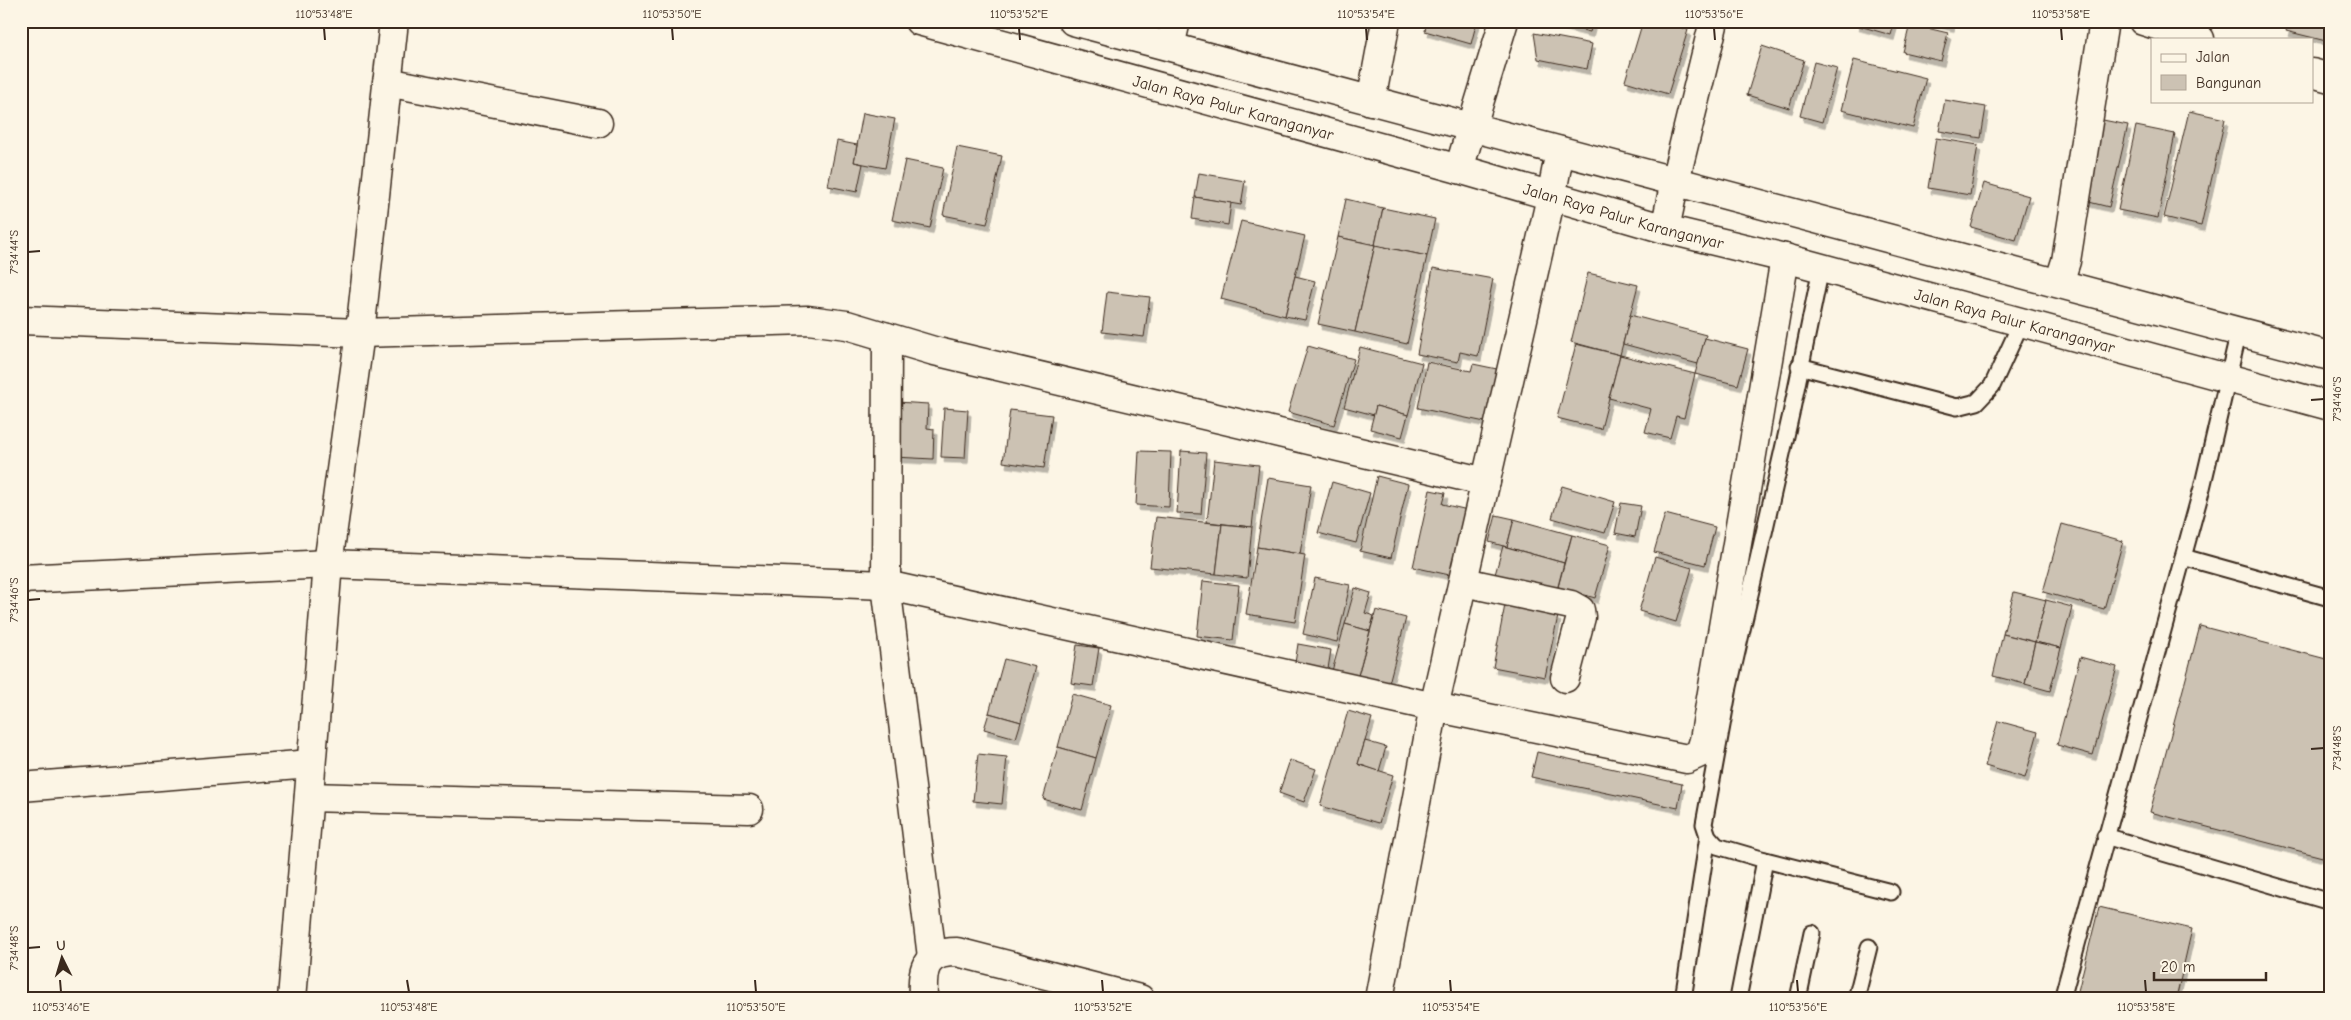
<svg xmlns="http://www.w3.org/2000/svg" width="2351" height="1020" viewBox="0 0 2351 1020" font-family="'Comic Neue',sans-serif">
<defs>
<filter id="shadow"><feDropShadow dx="3" dy="5.5" stdDeviation="0" flood-color="#0004"/></filter>
</defs>
<rect width="100%" height="100%" fill="#fcf5e5"/>
<filter id="ink" filterUnits="userSpaceOnUse"><feTurbulence type="fractalNoise" baseFrequency=".02" numOctaves="2"/><feDisplacementMap in="SourceGraphic" scale="10" xChannelSelector="R" yChannelSelector="G"/><feConvolveMatrix kernelMatrix="1 2 1 2 8 2 1 2 1" color-interpolation-filters="sRGB"/></filter>
<g filter="url(#ink)">
<g fill="#ccc2b3" stroke="#3b2a1e" filter="url(#shadow)">
<polygon points="1427,21 1477,21 1471,44 1425,31"/>
<polygon points="1547,21 1593,21 1590,32"/>
<polygon points="1643,21 1660,21 1688,30 1668,94 1625,81"/>
<polygon points="1857,21 1895,21 1891,35 1856,25"/>
<polygon points="1930,21 1952,21 1951,26"/>
<polygon points="2289,21 2330,21 2330,42 2286,31"/>
<polygon points="1910,24 1948,33 1941,61 1903,52"/>
<polygon points="1534,33 1592,44 1587,69 1538,59"/>
<polygon points="1762,46 1804,60 1789,108 1747,95"/>
<polygon points="1854,60 1926,78 1913,128 1841,110"/>
<polygon points="1814,62 1837,68 1822,122 1800,116"/>
<polygon points="1945,100 1986,107 1981,138 1939,131"/>
<polygon points="2189,111 2225,119 2201,226 2164,217"/>
<polygon points="863,113 895,119 885,168 854,162"/>
<polygon points="2103,120 2128,125 2109,207 2085,201"/>
<polygon points="2136,126 2175,134 2158,218 2118,210"/>
<polygon points="1936,138 1978,145 1970,195 1928,188"/>
<polygon points="837,141 857,145 854,162 863,164 857,192 828,186"/>
<polygon points="957,147 1002,156 987,224 943,215"/>
<polygon points="905,160 943,168 930,228 892,220"/>
<polygon points="1199,173 1245,181 1241,205 1195,197"/>
<polygon points="1984,183 2029,196 2016,240 1971,227"/>
<polygon points="1195,197 1231,203 1228,225 1192,219"/>
<polygon points="1346,199 1383,208 1375,245 1338,237"/>
<polygon points="1383,208 1435,219 1427,256 1375,245"/>
<polygon points="1241,221 1305,236 1285,316 1221,299"/>
<polygon points="2330,232 2330,246 2325,245"/>
<polygon points="1338,237 1375,245 1355,332 1318,324"/>
<polygon points="1375,245 1427,256 1407,344 1355,332"/>
<polygon points="1433,268 1493,279 1478,356 1460,352 1458,362 1417,354"/>
<polygon points="1588,273 1638,285 1620,355 1571,342"/>
<polygon points="1295,276 1315,281 1305,320 1285,316"/>
<polygon points="1107,292 1150,297 1144,337 1102,332"/>
<polygon points="1630,315 1706,335 1698,364 1623,344"/>
<polygon points="1705,338 1748,349 1738,385 1695,374"/>
<polygon points="1576,344 1620,355 1601,429 1557,418"/>
<polygon points="1308,346 1354,359 1334,425 1288,412"/>
<polygon points="1360,347 1422,363 1408,415 1376,406 1374,415 1344,407"/>
<polygon points="1620,355 1695,374 1684,418 1676,416 1670,438 1645,432 1651,409 1609,398"/>
<polygon points="1427,362 1471,371 1473,364 1497,369 1485,422 1418,408"/>
<polygon points="897,402 928,404 927,428 934,429 933,459 894,457"/>
<polygon points="1376,406 1408,415 1402,437 1370,429"/>
<polygon points="944,408 968,410 965,458 941,457"/>
<polygon points="1010,410 1052,415 1044,468 1003,462"/>
<polygon points="1139,451 1171,452 1169,507 1136,505"/>
<polygon points="1181,451 1206,453 1201,514 1177,513"/>
<polygon points="1214,460 1259,465 1252,527 1207,522"/>
<polygon points="1377,476 1408,484 1391,558 1360,551"/>
<polygon points="1268,478 1311,485 1300,554 1257,547"/>
<polygon points="1332,482 1370,493 1356,543 1318,533"/>
<polygon points="1562,486 1615,502 1605,533 1552,518"/>
<polygon points="1430,490 1445,493 1442,504 1468,510 1454,576 1413,567"/>
<polygon points="1621,503 1641,506 1635,537 1615,533"/>
<polygon points="1665,514 1715,527 1705,565 1654,552"/>
<polygon points="1496,515 1514,519 1507,547 1489,542"/>
<polygon points="1156,517 1222,524 1216,574 1150,567"/>
<polygon points="1514,519 1572,535 1564,563 1507,547"/>
<polygon points="1222,524 1252,527 1247,578 1216,574"/>
<polygon points="2062,524 2123,541 2104,609 2043,592"/>
<polygon points="1572,535 1610,545 1595,598 1558,587"/>
<polygon points="1503,546 1564,563 1556,594 1494,578"/>
<polygon points="1257,547 1305,555 1295,622 1246,614"/>
<polygon points="1655,557 1692,568 1676,622 1639,611"/>
<polygon points="1315,578 1350,585 1337,642 1303,634"/>
<polygon points="1203,581 1239,585 1233,640 1197,636"/>
<polygon points="1355,588 1371,593 1365,613 1374,616 1370,631 1345,624"/>
<polygon points="2014,592 2046,600 2035,642 2003,634"/>
<polygon points="2046,600 2072,607 2061,648 2035,642"/>
<polygon points="1505,605 1558,616 1545,677 1493,667"/>
<polygon points="1376,610 1406,618 1388,687 1357,679"/>
<polygon points="1345,624 1370,631 1357,679 1332,671"/>
<polygon points="2200,626 2330,660 2330,859 2150,812"/>
<polygon points="2003,634 2035,642 2025,684 1993,676"/>
<polygon points="2035,642 2061,648 2050,691 2025,684"/>
<polygon points="1298,644 1331,650 1328,669 1295,663"/>
<polygon points="1077,645 1099,648 1093,686 1071,683"/>
<polygon points="2080,657 2117,667 2093,755 2057,745"/>
<polygon points="1004,659 1036,667 1021,722 989,713"/>
<polygon points="1072,694 1111,705 1096,758 1058,747"/>
<polygon points="1348,711 1372,718 1358,764 1393,775 1379,823 1320,806"/>
<polygon points="989,713 1021,722 1016,738 984,729"/>
<polygon points="1998,721 2038,732 2025,778 1985,766"/>
<polygon points="1365,741 1386,747 1379,771 1358,764"/>
<polygon points="1058,747 1096,758 1082,810 1043,799"/>
<polygon points="1537,752 1682,784 1678,808 1531,777"/>
<polygon points="978,754 1007,757 1002,804 973,801"/>
<polygon points="1290,760 1316,769 1304,802 1279,793"/>
<polygon points="2099,907 2192,929 2176,999 2076,999"/>
</g>
<g fill="none" stroke-linecap="round" stroke-linejoin="round">
<g stroke="#3b2a1e" stroke-width="19">
<g id="service">
<polyline points="1821,268 1791,414 1729,687 1704,824 1708,836 1717,846 1765,860 1891,892"/>
<polyline points="1799,366 1957,407 1977,402 1992,386 2021,323"/>
<polyline points="2183,557 2330,598"/>
<polyline points="2105,836 2330,902"/>
<polyline points="1683,999 1708,836"/>
<polyline points="1738,999 1765,860"/>
<polyline points="1798,999 1812,933"/>
<polyline points="1856,999 1869,947"/>
<polyline points="2062,999 2202,488 2239,331"/>
</g>
</g>
<g stroke="#3b2a1e" stroke-width="31">
<g id="minor">
<polyline points="2143,21 2200,39"/>
<polyline points="1170,46 1176,21"/>
<polyline points="2312,73 2330,78"/>
<polyline points="387,82 598,123"/>
<polyline points="1371,101 1386,21"/>
<polyline points="1472,126 1504,21"/>
<polyline points="1675,181 1714,21"/>
<polyline points="2059,283 2066,261 2104,21"/>
<polyline points="21,320 360,333 808,320 847,325 934,351 1486,482"/>
<polyline points="887,337 886,585 932,957"/>
<polyline points="21,579 328,564 886,585 1434,707 1687,759 1700,753 1704,740 1785,258"/>
<polyline points="1464,582 1571,605 1580,610 1581,617 1565,678"/>
<polyline points="21,787 311,764"/>
<polyline points="309,797 749,809"/>
<polyline points="292,999 328,564 360,333 394,21"/>
<path d="M923 999C922 970 923 952 957 952L1140 999"/>
<polyline points="1379,999 1434,707 1551,197"/>
</g>
</g>
<g stroke="#3b2a1e" stroke-width="31">
<g id="primary">
<path id="s1" d="M919 21 1459 169 1665 229 1785 258 2330 406"/>
<polyline points="1073,21 2330,356"/>
<polyline points="1459,169 1472,126"/>
<polyline points="1551,197 1560,151"/>
<polyline points="1665,229 1675,181"/>
</g>
</g>
<use href="#service" stroke="#fcf5e5" stroke-width="15"/>
<use href="#minor" stroke="#fcf5e5" stroke-width="28"/>
<use href="#primary" stroke="#fcf5e5" stroke-width="28"/>
</g>
</g>
<path fill="none" stroke="#3b2a1e" stroke-width="2" d="M324 28 325 40M672 28 673 40M1019 28 1020 40M1366 28 1367 40M1714 28 1715 40M2061 28 2062 40M28 252 40 251M2311 400 2324 399M28 600 40 599M2311 749 2324 748M28 948 40 947M60 980 61 992M407 980 409 992M755 980 756 992M1102 980 1103 992M1450 980 1451 992M1797 980 1798 992M2145 980 2146 992"/>
<g text-anchor="middle" stroke-width="4" stroke-linejoin="round" paint-order="stroke">
<g font-size="16" fill="#3b2a1e" stroke="#fcf5e5">
<text dy="6" stroke="none"><textPath href="#s1" startOffset="326">Jalan Raya Palur Karanganyar</textPath></text>
<text dy="6" stroke="none"><textPath href="#s1" startOffset="731">Jalan Raya Palur Karanganyar</textPath></text>
<text dy="6" stroke="none"><textPath href="#s1" startOffset="1136">Jalan Raya Palur Karanganyar</textPath></text>
</g>
</g>
<rect width="2351" height="1020" fill="none" stroke="#fcf5e5" stroke-width="55"/>
<rect x="2151" y="38" width="162" height="65" fill="#fcf5e5" stroke="#afa495"/>
<rect x="2161" y="54" width="25" height="8" fill="#fcf5e5" stroke="#afa495"/>
<text x="2196" y="62" font-size="15" fill="#3b2a1e">Jalan</text>
<rect x="2161" y="75" width="25" height="15" fill="#ccc2b3" stroke="#afa495"/>
<text x="2196" y="88" font-size="15" fill="#3b2a1e">Bangunan</text>
<g transform="translate(62 958) rotate(355)" stroke="#fcf5e5" stroke-width="4" paint-order="stroke">
<path d="M0-4L9 19L0 12L-9 19Z" fill="#3b2a1e"/>
<text y="-8" font-size="14" font-weight="bold" text-anchor="middle" fill="#3b2a1e">U</text>
</g>
<path d="M2154 972v8h112v-8" fill="none" stroke="#3b2a1e" stroke-width="2.5"/>
<text x="2161" y="972" font-size="15" fill="#3b2a1e" stroke="#fcf5e5" stroke-width="4" paint-order="stroke">20 m</text>
<rect x="28" y="28" width="2296" height="964" fill="none" stroke="#3b2a1e" stroke-width="2"/>
<g font-size="12" text-anchor="middle" fill="#3b2a1e">
<text x="324" y="18">110°53'48"E</text>
<text x="672" y="18">110°53'50"E</text>
<text x="1019" y="18">110°53'52"E</text>
<text x="1366" y="18">110°53'54"E</text>
<text x="1714" y="18">110°53'56"E</text>
<text x="2061" y="18">110°53'58"E</text>
<text transform="translate(14 252) rotate(-90)" y="4">7°34'44"S</text>
<text transform="translate(2337 399) rotate(-90)" y="4">7°34'46"S</text>
<text transform="translate(14 600) rotate(-90)" y="4">7°34'46"S</text>
<text transform="translate(2337 748) rotate(-90)" y="4">7°34'48"S</text>
<text transform="translate(14 948) rotate(-90)" y="4">7°34'48"S</text>
<text x="61" y="1011">110°53'46"E</text>
<text x="409" y="1011">110°53'48"E</text>
<text x="756" y="1011">110°53'50"E</text>
<text x="1103" y="1011">110°53'52"E</text>
<text x="1451" y="1011">110°53'54"E</text>
<text x="1798" y="1011">110°53'56"E</text>
<text x="2146" y="1011">110°53'58"E</text>
</g>
</svg>
